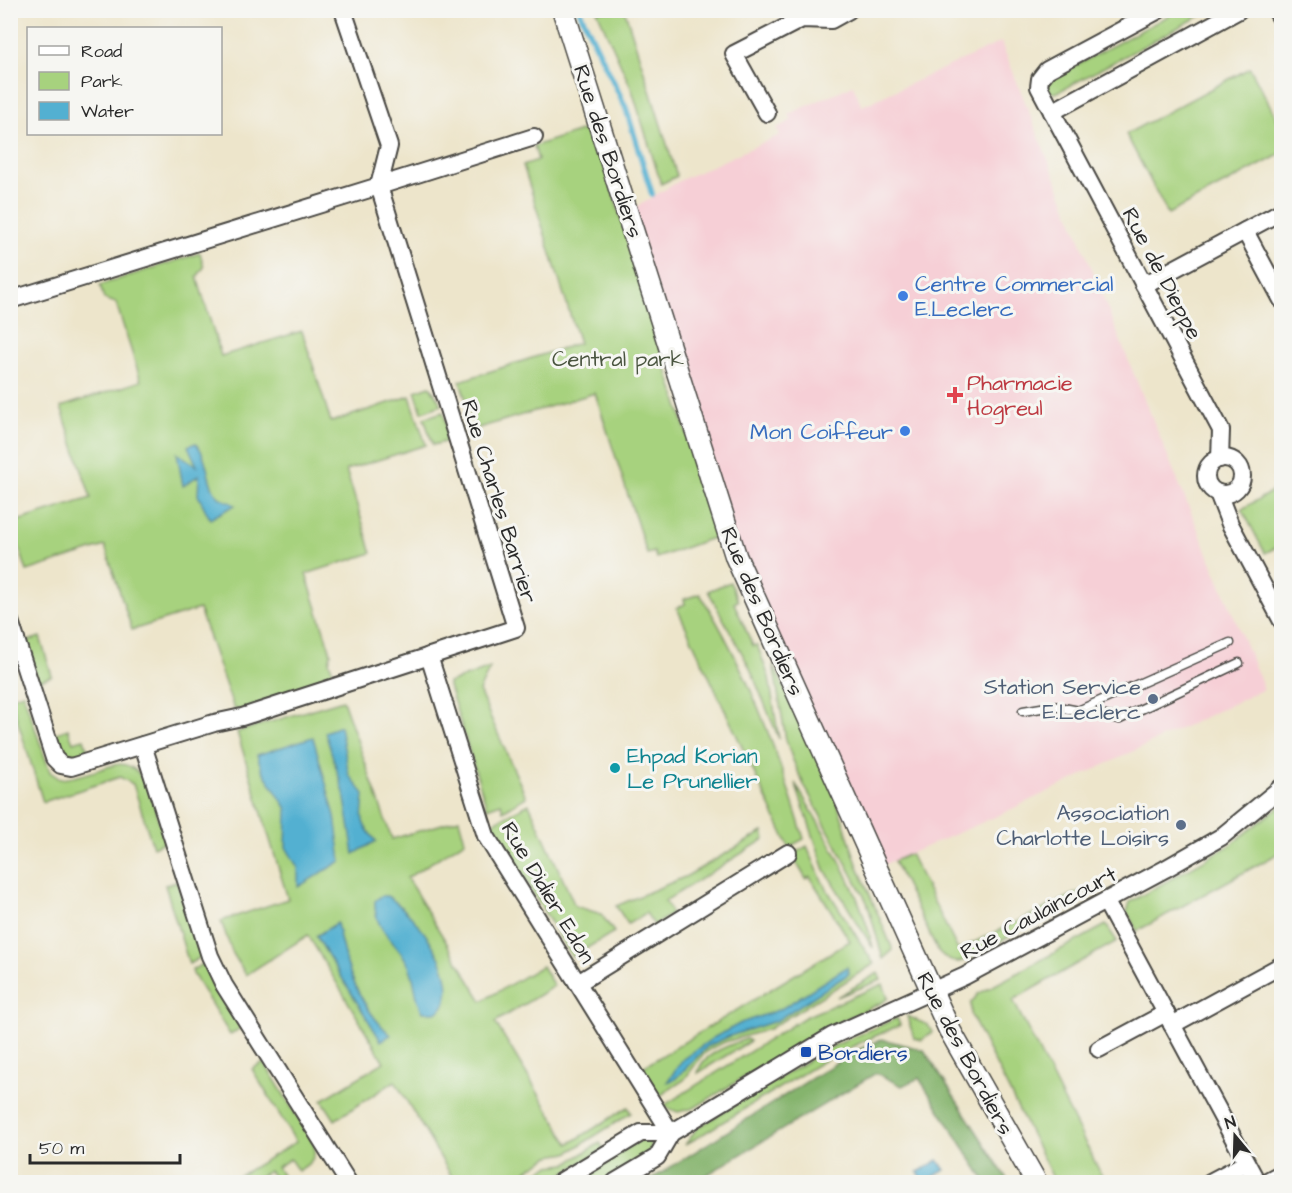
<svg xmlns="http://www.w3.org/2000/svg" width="1292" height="1193" viewBox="0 0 1292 1193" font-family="'Architects Daughter',sans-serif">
<rect width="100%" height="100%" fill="#f6f6f2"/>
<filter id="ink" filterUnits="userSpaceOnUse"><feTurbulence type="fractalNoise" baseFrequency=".0167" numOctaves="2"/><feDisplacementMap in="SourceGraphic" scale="12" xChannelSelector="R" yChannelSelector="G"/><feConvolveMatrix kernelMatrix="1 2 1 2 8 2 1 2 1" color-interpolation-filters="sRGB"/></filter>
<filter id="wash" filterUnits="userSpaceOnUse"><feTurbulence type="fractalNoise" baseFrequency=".008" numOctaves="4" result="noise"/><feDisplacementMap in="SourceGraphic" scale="24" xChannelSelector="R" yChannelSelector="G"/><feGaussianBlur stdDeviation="1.35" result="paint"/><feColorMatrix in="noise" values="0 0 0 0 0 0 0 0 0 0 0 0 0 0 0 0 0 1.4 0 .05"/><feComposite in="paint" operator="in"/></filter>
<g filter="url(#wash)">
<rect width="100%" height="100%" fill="#ede5cb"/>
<polygon fill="#f6cfd6" points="1001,42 1133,372 1264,689 995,817 876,868 745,580 629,211 681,180 780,135 777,128 792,120 789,114 853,85 862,106"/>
<g fill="#a7d27e" stroke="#697e54" stroke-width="1.5">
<polygon points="597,11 625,11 677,176 661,184 632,90"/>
<polygon points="1177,11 1209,11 1056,93 1049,92 1046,85 1050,79"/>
<polygon points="1250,68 1281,126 1281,154 1168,214 1126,134"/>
<polygon points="593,127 718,536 656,558 654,552 647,554 595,393 475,429 460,381 579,343 523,165 538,160 534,146"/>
<polygon points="200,253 204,267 197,277 221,356 302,331 331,422 410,396 426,445 346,470 372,553 306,574 331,653 329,662 335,676 330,682 240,710 234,709 231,701 199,609 132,630 105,546 27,571 11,523 91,498 61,407 141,381 116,303 104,299 100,285"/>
<polygon points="430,386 442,405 422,412 415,391"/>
<path d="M443 412C448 425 444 431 448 441L433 445 424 418Z"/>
<polygon points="1281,486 1281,545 1265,553 1242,509"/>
<polygon points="730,582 738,601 734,603 753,646 757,645 769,677 779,739 749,666 708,591"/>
<path d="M700 594C748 670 778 753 804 839L789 847 677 608 685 604 684 599Z"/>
<polygon points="40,637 52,676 38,681 25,642"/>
<polygon points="773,664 836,799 857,864 893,950 883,959 867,902 804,785 792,758 786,740"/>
<polygon points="490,668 479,691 526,797 503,811 501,803 487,808 448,683"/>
<path d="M23 693 50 772 60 779C79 778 96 770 114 765 148 756 157 819 165 842L153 847 133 784 120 777 43 802 11 700V697Z"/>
<polygon points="343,700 392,839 459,819 465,841 407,878 482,1001 542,966 554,986 495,1022 569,1144 628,1107 631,1113 568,1153 550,1156 508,1182 455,1182 395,1081 335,1120 322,1100 384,1062 308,935 246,975 232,952 221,921 288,899 237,732"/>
<path d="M68 729 73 742 84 739 89 754C70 757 61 751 54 734Z"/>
<path d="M795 783C826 836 860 888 873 948L825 870Z"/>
<polygon points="529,804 575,906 601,914 614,932 572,957 496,833 492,823"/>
<polygon points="1281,805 1281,852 1137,931 1127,912 1130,902 1229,846"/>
<polygon points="763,832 765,839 665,901 672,914 654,925 646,913 628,924 616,906 687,876"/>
<polygon points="807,846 823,883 874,964 769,1029 725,1042 710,1049 701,1057 684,1080 658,1097 640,1069 850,941 810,877 806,879 792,855"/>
<path d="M910 854 958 950 1089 887 1083 896 1043 917 1040 914 1025 922 1027 926C1011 934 974 960 958 962 950 963 944 957 938 951L894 861Z"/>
<polygon points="177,881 201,957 189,964 165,885"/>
<polygon points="1106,925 1117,941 1013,1000 1105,1182 1055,1182 971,1015 971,1003 978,994"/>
<polygon points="204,963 242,1027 230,1035 193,974 192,970"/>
<polygon points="878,973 881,980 837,997"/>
<polygon points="883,984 888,998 883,1002 823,1029 694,1108 678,1112 663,1106 805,1017"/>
<polygon points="907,1016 928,1025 932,1032 922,1040 914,1038"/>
<polygon points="897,1018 900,1025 833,1055 685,1145 697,1128 829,1048"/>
<path d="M746 1039 750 1041 698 1073C701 1054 730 1045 746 1039Z"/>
<path d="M264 1062 314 1144C317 1159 309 1164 298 1171L290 1159 277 1167 284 1179 278 1182 269 1171 250 1182H229L296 1142 252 1069Z"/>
<polygon points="642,1139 650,1141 652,1153 603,1182 571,1182"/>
<polygon points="600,1143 604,1149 549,1182 521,1182 549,1166 566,1164"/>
</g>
<polygon fill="#85b46d" stroke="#58704c" stroke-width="1.5" points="882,1039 924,1050 1009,1182 986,1182 919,1078 902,1086 876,1073 695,1182 647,1182 855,1051"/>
<g fill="#53b0d1" stroke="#3f6e7e" stroke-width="1.5">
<path d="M196 443C210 460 206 483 218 496 223 501 229 501 235 505L210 519 198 495 199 475 183 486 177 453 197 466 188 446Z"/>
<path d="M340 726 349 775 364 794C363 819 357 819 376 841L354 854 344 793 325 732Z"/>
<polygon points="313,737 335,816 341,861 298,887 298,868 286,847 287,809 262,770 257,755"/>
<path d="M381 896H387C415 913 470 982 438 1012H423C414 998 416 981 409 966 398 941 373 932 375 901Z"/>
<path d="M337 923C344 964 359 1007 391 1035L381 1041 316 936Z"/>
<polygon points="847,967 849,974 776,1021 730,1036 708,1046 674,1080 667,1082 683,1059 713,1038 741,1023 781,1009"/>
<polygon points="938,1160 945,1170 924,1182 918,1172"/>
</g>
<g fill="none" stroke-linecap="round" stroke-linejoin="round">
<polyline stroke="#53b0d1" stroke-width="6" points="580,12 626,108 652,194"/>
</g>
</g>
<g filter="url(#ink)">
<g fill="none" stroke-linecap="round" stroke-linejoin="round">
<g stroke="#484743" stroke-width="11">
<g id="service">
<polyline points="1023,711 1053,706 1120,719 1239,663"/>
<polyline points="1078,711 1230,643"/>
</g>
</g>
<g stroke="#484743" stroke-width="20">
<g id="minor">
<polyline points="343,10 389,146 379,186"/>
<polyline points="1159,10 1047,70 1040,79 1039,87 1221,430 1220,459"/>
<polyline points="1276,10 1282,20"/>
<polyline points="1052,112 1239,10"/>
<polyline points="767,113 734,54 802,19 831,20 849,10"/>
<polyline points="379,186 534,137"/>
<polyline points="1245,231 1282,300"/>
<polyline points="1144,285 1282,211"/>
<polyline points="10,300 379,186 516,628 242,717 214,723 71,767 61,765 54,758 10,621"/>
<circle cx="1224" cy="476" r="18"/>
<polyline points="1218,493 1230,524 1282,621"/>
<polyline points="429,656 486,836 671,1133"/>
<polyline points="143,745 210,956 224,985 348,1182"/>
<polyline points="1106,902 1257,1182"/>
<polyline points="578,983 788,853"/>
<polyline points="1172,1025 1282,965"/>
<polyline points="1099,1049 1166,1013"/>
<polyline points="560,1182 641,1133 671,1133"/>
<polyline points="615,1182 657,1157 671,1133 832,1036 965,976 1165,869 1221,837 1282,787"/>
<polyline points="1210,1182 1246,1163"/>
<polyline points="1265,1182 1282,1173"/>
</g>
</g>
<g stroke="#484743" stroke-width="24">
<polyline id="tertiary" points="563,10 736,557 949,1029 1036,1182"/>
</g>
<use href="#service" stroke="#fff" stroke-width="8"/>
<use href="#minor" stroke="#fff" stroke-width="16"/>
<use href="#tertiary" stroke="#fff" stroke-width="21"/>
</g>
</g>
<g fill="#3f7fe0" stroke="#f6f6f2" stroke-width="2">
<circle cx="903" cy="296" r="6"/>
<circle cx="905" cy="431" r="6"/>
</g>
<path fill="#e0444e" stroke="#f6f6f2" stroke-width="2" d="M952 386h6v6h6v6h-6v6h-6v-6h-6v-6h6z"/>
<g fill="#5c6f8a" stroke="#f6f6f2" stroke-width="2">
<circle cx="1153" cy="699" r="6"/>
<circle cx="1181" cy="825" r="6"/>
</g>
<circle fill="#0f9aa8" stroke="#f6f6f2" stroke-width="2" cx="615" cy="768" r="6"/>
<rect fill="#1a4fb4" stroke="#f6f6f2" stroke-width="2" x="800" y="1046" width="12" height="12" rx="3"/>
<g text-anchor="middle" stroke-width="6" stroke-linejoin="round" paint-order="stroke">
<g font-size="22" fill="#2b2b2b" stroke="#f6f6f2">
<text transform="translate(609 151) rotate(72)" y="8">Rue des Bordiers</text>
<text transform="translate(1163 273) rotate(62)" y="8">Rue de Dieppe</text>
<text transform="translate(500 501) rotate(73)" y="8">Rue Charles Barrier</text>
<text transform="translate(763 611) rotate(67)" y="8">Rue des Bordiers</text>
<text transform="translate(549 892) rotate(59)" y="8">Rue Didier Edon</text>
<text transform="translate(1038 912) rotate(-28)" y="8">Rue Caulaincourt</text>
<text transform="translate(966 1053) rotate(62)" y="8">Rue des Bordiers</text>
</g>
<g font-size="22" fill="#366cbe" stroke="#f6f6f2" text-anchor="start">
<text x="915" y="291">Centre Commercial<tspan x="915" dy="25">E.Leclerc</tspan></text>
<text x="893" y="439" text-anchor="end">Mon Coiffeur</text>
</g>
<g font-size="22" fill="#4a5540" stroke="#f6f6f2">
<text x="618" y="366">Central park</text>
</g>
<g font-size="22" fill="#be3a42" stroke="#f6f6f2" text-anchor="start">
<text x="967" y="390">Pharmacie<tspan x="967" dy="25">Hogreul</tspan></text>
</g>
<g font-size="22" fill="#4e5e75" stroke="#f6f6f2" text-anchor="end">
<text x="1141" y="694">Station Service<tspan x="1141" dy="25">E.Leclerc</tspan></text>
<text x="1169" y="820">Association<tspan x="1169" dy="25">Charlotte Loisirs</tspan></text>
</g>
<g font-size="22" fill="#0d838f" stroke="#f6f6f2" text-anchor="start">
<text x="627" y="763">Ehpad Korian<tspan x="627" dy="25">Le Prunellier</tspan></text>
</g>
<g font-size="22" fill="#164399" stroke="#f6f6f2" text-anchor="start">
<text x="818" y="1060">Bordiers</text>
</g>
</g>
<rect width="1292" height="1193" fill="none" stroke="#f6f6f2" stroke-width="36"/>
<rect x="27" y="27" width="195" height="108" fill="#f6f6f2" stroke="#a5a5a2" stroke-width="1.5"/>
<rect x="39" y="46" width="30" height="9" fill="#ffffff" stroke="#a5a5a2" stroke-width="1.5"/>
<text x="81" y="57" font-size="18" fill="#2b2b2b">Road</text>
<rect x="39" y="72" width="30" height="18" fill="#a7d27e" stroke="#a5a5a2" stroke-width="1.5"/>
<text x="81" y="87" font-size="18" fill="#2b2b2b">Park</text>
<rect x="39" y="102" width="30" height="18" fill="#53b0d1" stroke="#a5a5a2" stroke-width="1.5"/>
<text x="81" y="117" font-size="18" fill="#2b2b2b">Water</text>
<g transform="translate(1235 1136) rotate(341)" stroke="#f6f6f2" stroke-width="4.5" paint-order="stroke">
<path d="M0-4.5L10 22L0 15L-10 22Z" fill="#2b2b2b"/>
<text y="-9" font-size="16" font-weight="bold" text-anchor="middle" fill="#2b2b2b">N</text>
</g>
<path d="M30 1154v9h150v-9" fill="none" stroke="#2b2b2b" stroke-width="3"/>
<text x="39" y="1154" font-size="18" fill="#2b2b2b" stroke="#f6f6f2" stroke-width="4.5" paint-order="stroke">50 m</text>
</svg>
